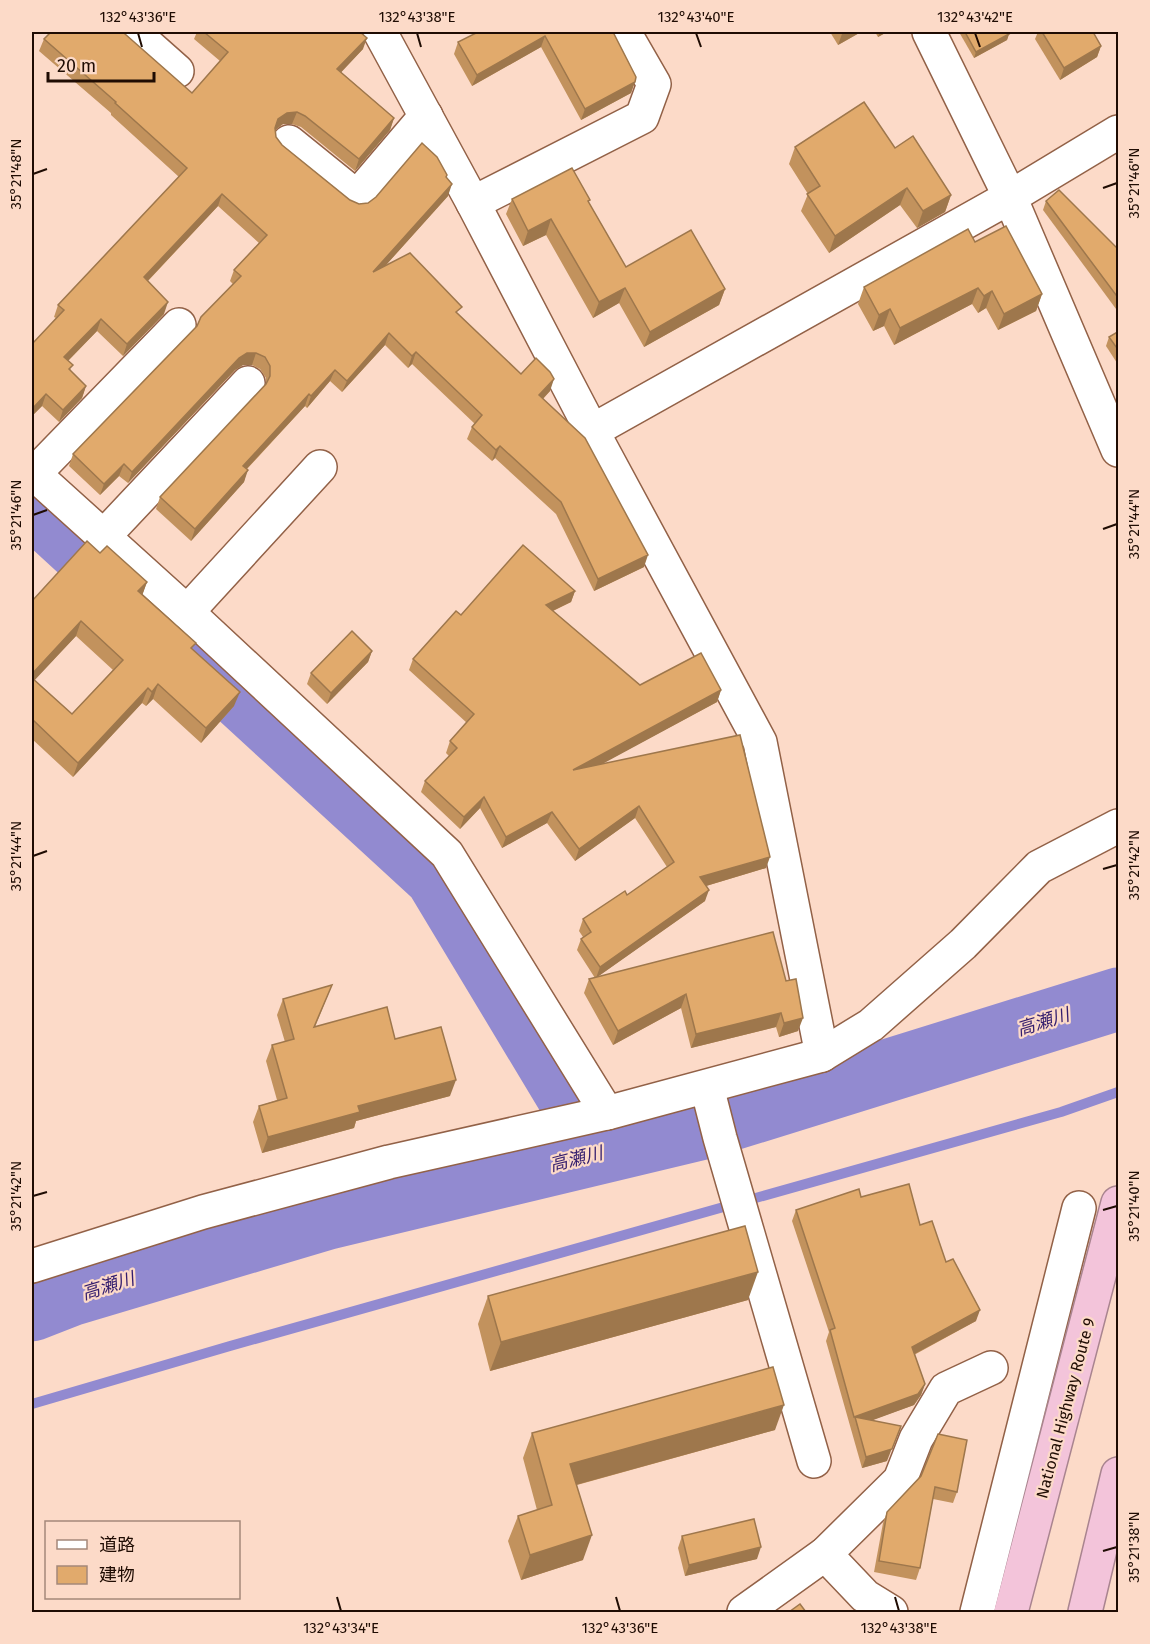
<svg xmlns="http://www.w3.org/2000/svg" width="1150" height="1644" viewBox="0 0 1150 1644" font-family="'Fira Sans','Noto Sans JP',sans-serif">
<rect width="100%" height="100%" fill="#fcdac8"/>
<g fill="none" stroke-linecap="round" stroke-linejoin="round">
<polyline stroke="#928ad0" stroke-width="10" points="32,1404 230,1346 1061,1112 1118,1092"/>
<g stroke="#928ad0" stroke-width="63">
<polyline points="32,506 436,877 599,1148"/>
<polyline points="32,1310 73,1294 328,1218 703,1128 1118,999"/>
</g>
<g stroke="#926147" stroke-width="36">
<g id="minor">
<polyline points="133,32 177,71"/>
<polyline points="380,32 473,203 592,431 760,742 822,1055"/>
<polyline points="1118,132 1010,197 1118,450"/>
<polyline points="289,142 357,197 426,116"/>
<polyline points="473,203 642,117 654,84 624,32"/>
<polyline points="592,431 1010,197 929,32"/>
<polyline points="32,472 187,612 447,854 607,1113"/>
<polyline points="34,474 179,325"/>
<polyline points="104,536 248,383"/>
<polyline points="187,612 320,467"/>
<polyline points="707,1087 720,1138 814,1461"/>
<polyline points="32,1266 203,1212 389,1162 607,1113 822,1055 871,1025 963,944 1039,867 1118,826"/>
<polyline points="825,1554 865,1596 891,1612"/>
<polyline points="744,1612 825,1554 900,1480 916,1439 946,1389 991,1368"/>
<polyline points="977,1612 1079,1208"/>
</g>
</g>
<g stroke="#a9848f" stroke-width="36">
<g id="highway">
<polyline points="1011,1612 1118,1203"/>
<polyline points="1085,1612 1118,1474"/>
</g>
</g>
<use href="#minor" stroke="#fff" stroke-width="33"/>
<use href="#highway" stroke="#f3c4da" stroke-width="33"/>
</g>
<g fill="#c2925d" fill-rule="evenodd">
<polygon points="197,32 360,32 363,49 341,72 394,118 390,130 355,171 301,127 292,124 283,124 275,130 276,137 282,145 350,200 359,204 368,203 447,175 446,178 448,196 385,266 459,315 521,374 550,391 543,399 644,567 594,591 556,514 495,458 492,461 467,439 472,427 475,424 412,364 408,368 385,345 342,392 330,381 307,408 305,406 247,469 244,482 191,541 156,509 160,497 266,384 266,378 260,369 252,365 243,365 235,370 128,483 119,476 100,495 69,466 73,454 197,326 233,284 230,281 234,270 259,243 218,206 148,281 164,314 123,356 97,331 68,361 71,371 86,386 82,398 59,422 42,406 32,416 32,344 56,318 54,317 58,305 179,177 111,115 111,113 39,51 44,39 125,34 192,93 220,61 194,39"/>
<polygon points="613,32 636,77 631,93 581,120 541,47 472,86 454,54 458,42"/>
<polygon points="830,32 861,32 838,45"/>
<polygon points="875,32 887,32 878,37"/>
<polygon points="959,32 1007,32 1009,34 1007,40 974,58"/>
<polygon points="1038,32 1093,32 1101,46 1097,57 1060,80 1035,39"/>
<polygon points="795,147 895,148 951,195 945,212 917,228 900,205 829,253 801,211 808,194 789,164"/>
<polygon points="512,199 589,203 626,267 725,289 719,305 644,347 619,303 593,318 546,235 523,246 506,214"/>
<polygon points="1046,201 1119,250 1119,313 1043,210"/>
<polygon points="975,242 1042,294 1036,311 998,330 986,308 978,313 972,304 894,345 884,326 873,331 858,304 864,287"/>
<polygon points="1119,331 1119,366 1106,346 1109,337"/>
<path d="M100 553 147 582 142 595 193 650 234 706 201 743 153 699 146 706 142 703 73 777 32 739V601ZM76 636 113 670 72 714 34 680Z"/>
<polygon points="575,591 571,602 553,611 640,685 721,690 717,702 601,764 766,868 706,886 705,901 597,977 773,932 798,1031 779,1037 776,1027 691,1048 681,1008 613,1045 584,993 589,979 595,978 577,950 581,939 583,937 579,931 583,919 627,895 667,867 635,818 575,861 547,823 502,848 480,808 460,829 421,792 425,781 449,756 446,753 450,741 467,723 409,670 413,659 461,615"/>
<polygon points="372,651 368,662 327,704 307,684 311,673"/>
<polygon points="332,985 315,1027 395,1039 450,1096 356,1121 354,1128 262,1153 253,1122 259,1106 277,1100 266,1061 272,1045 285,1042 277,1015 283,999"/>
<polygon points="861,1197 920,1225 946,1262 976,1321 914,1355 925,1384 921,1395 914,1405 872,1420 887,1461 862,1468 826,1341 829,1332 792,1221 796,1210"/>
<polygon points="488,1296 748,1300 490,1371 478,1324"/>
<polygon points="775,1430 577,1485 583,1560 521,1580 508,1541 518,1516 537,1510 523,1458 532,1433"/>
<polygon points="921,1476 957,1492 953,1503 933,1499 920,1568 916,1580 874,1572 883,1523 887,1512"/>
<polygon points="682,1536 757,1559 685,1576 678,1548"/>
</g>
<g fill="#9e774c">
<polygon points="846,32 861,32 838,45 842,34"/>
<polygon points="880,32 887,32 878,37"/>
<polygon points="1009,34 1007,40 974,58 976,52"/>
<polygon points="545,36 541,47 472,86 477,75"/>
<polygon points="367,38 363,49 333,81 337,69"/>
<polygon points="1101,46 1097,57 1060,80 1064,68"/>
<polygon points="635,82 631,93 581,120 585,109"/>
<polygon points="297,112 292,124 283,124 274,131 278,119 287,113"/>
<polygon points="394,118 390,130 355,171 359,159"/>
<polygon points="452,184 448,196 369,284 373,272"/>
<polygon points="907,188 900,205 829,253 835,236"/>
<polygon points="222,194 218,206 140,289 144,277"/>
<polygon points="951,195 945,212 917,228 923,211"/>
<polygon points="551,219 546,235 523,246 528,231"/>
<polygon points="625,288 619,303 593,318 599,302"/>
<polygon points="978,288 972,304 894,345 900,328"/>
<polygon points="725,289 719,305 644,347 650,332"/>
<polygon points="992,291 986,308 978,313 984,296"/>
<polygon points="1042,294 1036,311 998,330 1004,314"/>
<polygon points="168,302 164,314 123,356 127,344"/>
<polygon points="890,309 884,326 873,331 879,315"/>
<polygon points="101,319 97,331 60,369 64,357"/>
<polygon points="389,333 385,345 342,392 347,381"/>
<polygon points="416,352 412,364 408,368 412,356"/>
<polygon points="247,353 256,353 252,365 243,365 235,370 128,483 132,472 239,358"/>
<polygon points="335,370 330,381 307,408 311,396"/>
<polygon points="554,379 550,391 535,407 539,395"/>
<polygon points="86,386 82,398 59,422 63,410"/>
<polygon points="46,394 42,406 32,416 32,409"/>
<polygon points="309,394 305,406 239,477 243,466"/>
<polygon points="500,446 495,458 492,461 496,450"/>
<polygon points="124,464 119,476 100,495 104,484"/>
<polygon points="248,470 244,482 191,541 195,529"/>
<polygon points="648,555 644,567 594,591 598,579"/>
<polygon points="147,582 142,596 138,591"/>
<polygon points="575,591 571,602 542,616 546,605"/>
<polygon points="81,621 76,636 32,683 32,674"/>
<polygon points="372,651 368,662 327,704 331,693"/>
<polygon points="158,684 153,699 146,706 152,692"/>
<polygon points="148,688 142,703 73,777 78,763"/>
<polygon points="721,690 717,702 569,782 573,770"/>
<polygon points="240,692 234,706 201,743 206,728"/>
<polygon points="484,797 480,808 460,829 464,817"/>
<polygon points="639,806 635,818 575,861 579,849"/>
<polygon points="552,812 547,823 502,848 506,837"/>
<polygon points="770,857 766,868 696,889 700,877"/>
<polygon points="709,890 705,901 596,978 600,967"/>
<polygon points="686,994 681,1008 613,1045 618,1031"/>
<polygon points="781,1013 776,1027 691,1048 696,1034"/>
<polygon points="803,1018 798,1031 779,1037 784,1023"/>
<polygon points="456,1080 450,1096 356,1121 354,1128 262,1153 268,1137 358,1106"/>
<polygon points="758,1272 748,1300 490,1371 501,1342"/>
<polygon points="980,1310 976,1321 907,1358 912,1347"/>
<polygon points="925,1384 921,1395 914,1405 857,1426 855,1417"/>
<polygon points="784,1405 775,1430 561,1489 570,1464"/>
<polygon points="896,1438 887,1461 862,1468 866,1457"/>
<polygon points="592,1535 583,1560 521,1580 530,1555"/>
<polygon points="761,1547 757,1559 685,1576 689,1565"/>
</g>
<g fill="#e1aa6c" stroke="#9e774c" stroke-width="1.5">
<polygon points="51,32 123,32 125,34 192,93 228,52 204,32 360,32 367,38 337,69 394,118 359,159 305,116 297,112 287,113 278,119 275,128 276,137 282,145 350,200 359,204 368,203 376,197 422,143 437,157 447,175 446,177 452,184 373,272 410,253 462,307 456,312 521,374 536,358 550,372 554,379 539,395 585,438 648,555 598,579 561,502 500,446 496,450 472,427 482,415 416,352 412,356 389,333 347,381 335,370 311,396 309,394 243,466 248,470 195,529 160,497 266,384 270,376 270,366 265,357 256,353 247,353 239,358 132,472 124,464 104,484 73,454 197,326 201,317 241,276 234,270 267,235 222,194 144,277 168,302 127,344 101,319 64,357 73,365 69,369 86,386 63,410 46,394 32,409 32,344 64,310 58,305 187,168 115,103 116,102 44,39"/>
<polygon points="478,32 613,32 636,77 635,82 585,109 545,36 477,75 458,42"/>
<polygon points="965,32 1007,32 1009,34 976,52"/>
<polygon points="1042,32 1093,32 1101,46 1064,68"/>
<polygon points="864,102 895,148 913,136 951,195 923,211 907,188 835,236 807,194 820,186 795,147"/>
<polygon points="572,168 590,200 588,201 626,267 691,230 725,289 650,332 625,288 599,302 551,219 528,231 512,199"/>
<polygon points="1059,190 1119,250 1119,299 1046,201"/>
<polygon points="1006,226 1042,294 1004,314 992,291 984,296 978,288 900,328 890,309 879,315 864,287 968,229 975,242"/>
<polygon points="1119,331 1119,351 1109,337"/>
<polygon points="87,541 100,553 107,546 147,582 138,591 196,643 191,648 240,692 206,728 158,684 152,692 148,688 78,763 32,719 32,678 72,714 123,660 81,621 32,674 32,601"/>
<polygon points="523,545 575,591 546,605 640,685 701,653 721,690 573,770 740,735 770,857 700,877 709,890 600,967 581,939 591,932 583,919 625,891 627,895 674,862 639,806 579,849 552,812 506,837 484,797 464,817 425,781 457,748 450,741 474,714 413,659 456,611 461,615"/>
<polygon points="352,631 372,651 331,693 311,673"/>
<polygon points="773,932 786,981 796,979 803,1018 784,1023 781,1013 696,1034 686,994 618,1031 589,979"/>
<polygon points="332,985 314,1027 387,1007 395,1039 441,1027 456,1080 358,1106 360,1112 268,1137 259,1106 287,1098 272,1045 294,1039 283,999"/>
<polygon points="909,1184 920,1225 932,1221 946,1262 953,1259 980,1310 912,1347 925,1384 918,1394 854,1417 830,1330 835,1328 796,1210 859,1189 861,1197"/>
<polygon points="745,1226 758,1272 501,1342 488,1296"/>
<polygon points="773,1367 784,1405 570,1464 592,1535 530,1555 518,1516 552,1505 532,1433"/>
<polygon points="855,1417 901,1426 892,1449 866,1457"/>
<polygon points="938,1434 967,1440 957,1492 935,1487 920,1568 879,1561 887,1512 921,1476"/>
<polygon points="754,1519 761,1547 689,1565 682,1536"/>
<polygon points="800,1604 806,1612 789,1612"/>
</g>
<path fill="none" stroke="#1f0c03" stroke-width="2" d="M138 33 142 47M417 33 421 47M696 33 701 47M975 33 980 47M33 174 47 169M1103 188 1117 183M33 515 47 510M1103 529 1117 524M33 856 47 851M1103 869 1117 865M33 1196 47 1192M1103 1210 1117 1206M1103 1551 1117 1547M337 1597 341 1611M616 1597 620 1611M895 1597 899 1611"/>
<g text-anchor="middle" stroke-width="4.5" stroke-linejoin="round" paint-order="stroke">
<g font-size="16" fill="#1f0c03" stroke="#fcdac8">
<text transform="translate(1065 1408) rotate(-75)" y="6">National Highway Route 9</text>
</g>
<g font-size="18" font-style="italic" fill="#331d6e" stroke="#fcdac8">
<text transform="translate(1043 1022) rotate(-17)" y="6">高瀬川</text>
<text transform="translate(576 1159) rotate(-14)" y="6">高瀬川</text>
<text transform="translate(108 1286) rotate(-17)" y="6">高瀬川</text>
</g>
</g>
<rect width="1150" height="1644" fill="none" stroke="#fcdac8" stroke-width="66"/>
<rect x="45" y="1521" width="195" height="78" fill="#fcdac8" stroke="#a48879" stroke-width="1.5"/>
<rect x="57" y="1540" width="30" height="9" fill="#ffffff" stroke="#a48879" stroke-width="1.5"/>
<text x="99" y="1551" font-size="18" fill="#1f0c03">道路</text>
<rect x="57" y="1566" width="30" height="18" fill="#e1aa6c" stroke="#a48879" stroke-width="1.5"/>
<text x="99" y="1581" font-size="18" fill="#1f0c03">建物</text>
<path d="M48 72v9h106v-9" fill="none" stroke="#1f0c03" stroke-width="3"/>
<text x="57" y="72" font-size="18" fill="#1f0c03" stroke="#fcdac8" stroke-width="4.5" paint-order="stroke">20 m</text>
<rect x="33" y="33" width="1084" height="1578" fill="none" stroke="#1f0c03" stroke-width="2"/>
<g font-size="15" text-anchor="middle" fill="#1f0c03">
<text x="138" y="22">132°43'36"E</text>
<text x="417" y="22">132°43'38"E</text>
<text x="696" y="22">132°43'40"E</text>
<text x="975" y="22">132°43'42"E</text>
<text transform="translate(16 174) rotate(-90)" y="5">35°21'48"N</text>
<text transform="translate(1134 183) rotate(-90)" y="5">35°21'46"N</text>
<text transform="translate(16 515) rotate(-90)" y="5">35°21'46"N</text>
<text transform="translate(1134 524) rotate(-90)" y="5">35°21'44"N</text>
<text transform="translate(16 856) rotate(-90)" y="5">35°21'44"N</text>
<text transform="translate(1134 865) rotate(-90)" y="5">35°21'42"N</text>
<text transform="translate(16 1196) rotate(-90)" y="5">35°21'42"N</text>
<text transform="translate(1134 1206) rotate(-90)" y="5">35°21'40"N</text>
<text transform="translate(1134 1547) rotate(-90)" y="5">35°21'38"N</text>
<text x="341" y="1633">132°43'34"E</text>
<text x="620" y="1633">132°43'36"E</text>
<text x="899" y="1633">132°43'38"E</text>
</g>
</svg>
